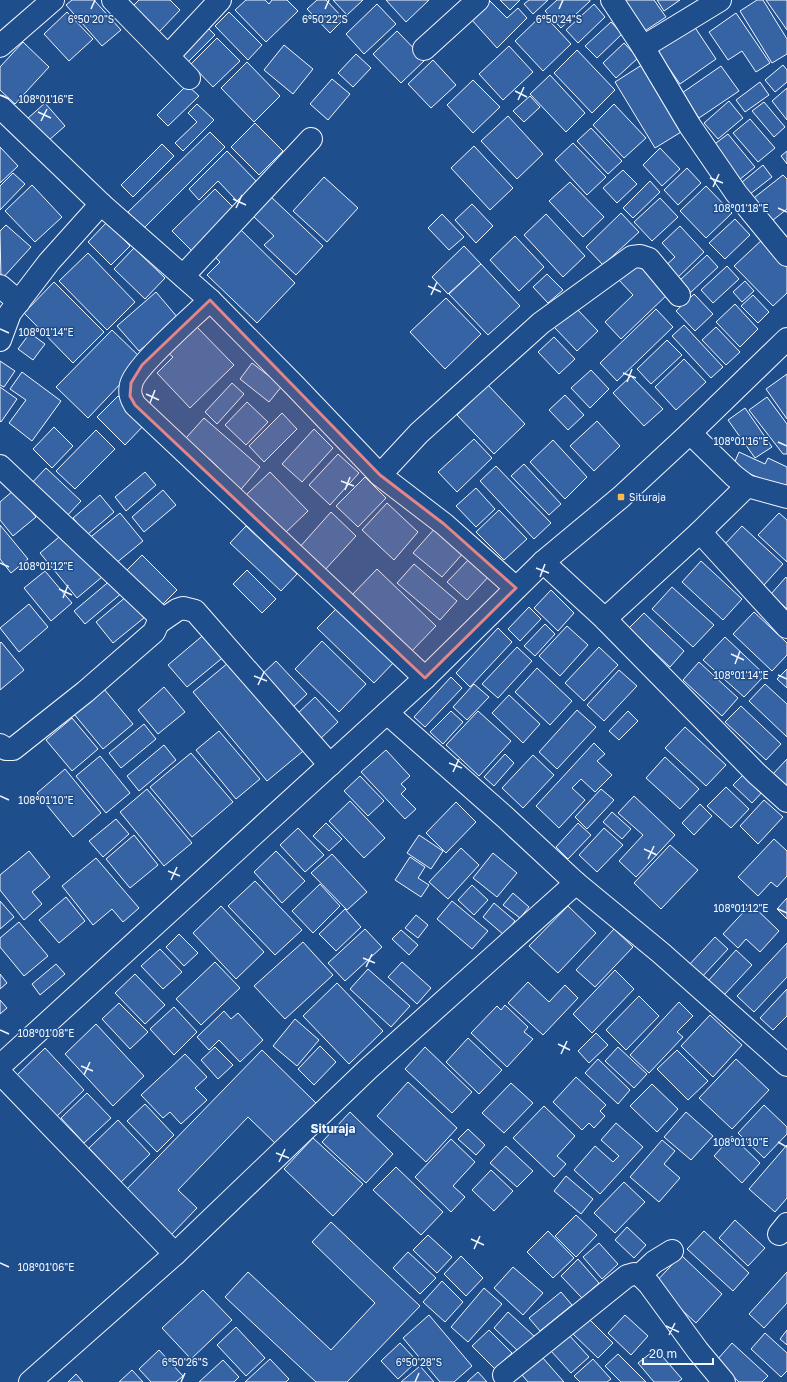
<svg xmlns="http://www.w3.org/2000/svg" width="787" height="1382" viewBox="0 0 787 1382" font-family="'Golos Text',sans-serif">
<rect width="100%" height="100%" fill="#1f4e8c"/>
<g fill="#3563a3" stroke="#f2f6ff">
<polygon points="72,0 94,0 121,30 102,46 66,5"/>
<polygon points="139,0 170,0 180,10 159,32 132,7"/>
<polygon points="246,0 265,0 269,4 272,0 287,0 298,11 266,42 235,10"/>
<polygon points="317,0 326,0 344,19 330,33 307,9"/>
<polygon points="333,0 363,0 347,15"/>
<polygon points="386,0 429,0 406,22"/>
<polygon points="500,0 520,0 510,10"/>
<polygon points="529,0 548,0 533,14 524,4"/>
<polygon points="557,0 590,0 590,1 561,28 545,11"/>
<polygon points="617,0 654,0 666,17 640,34"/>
<polygon points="657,0 680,0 664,11"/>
<polygon points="757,0 763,0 787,39 787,54 772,63 740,11"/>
<polygon points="766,0 787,0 787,30"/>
<polygon points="490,1 507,18 518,8 527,18 497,48 471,19"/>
<polygon points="377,4 396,24 364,54 346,34"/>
<polygon points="594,4 605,17 578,43 566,30"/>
<polygon points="67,12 93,39 69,61 44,34"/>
<polygon points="229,12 262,45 248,60 215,26"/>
<polygon points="736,13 770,63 756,72 742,51 728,60 709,32"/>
<polygon points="543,14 571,44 543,71 515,41"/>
<polygon points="611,22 622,34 597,58 585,46"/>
<polygon points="205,25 215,35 188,62 178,52"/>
<polygon points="694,26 716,59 680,84 657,51"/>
<polygon points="397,31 425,60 401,83 373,54"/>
<polygon points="217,38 240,61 213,87 191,64"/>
<polygon points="23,42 49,67 15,104 0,90 0,67"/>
<polygon points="624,43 638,58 616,78 603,63"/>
<polygon points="284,45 313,69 293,94 264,70"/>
<polygon points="509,46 533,72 503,100 479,74"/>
<polygon points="577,50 615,90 592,113 554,73"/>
<polygon points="356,54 371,68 353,87 338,73"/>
<polygon points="433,60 456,85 431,108 408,84"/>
<polygon points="247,62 280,96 254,122 221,88"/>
<polygon points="645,63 686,129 655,148 615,82"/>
<polygon points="783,65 787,70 787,82 775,92 765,80"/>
<polygon points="721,66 739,91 699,118 682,93"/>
<polygon points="550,75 585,113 566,132 530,94"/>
<polygon points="332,79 350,94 328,120 310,104"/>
<polygon points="473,80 500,107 473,133 447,105"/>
<polygon points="760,82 769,95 745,112 736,100"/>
<polygon points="187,85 199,96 168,126 157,115"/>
<polygon points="787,88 787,120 772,101"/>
<polygon points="530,96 540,107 524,122 513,111"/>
<polygon points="729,101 743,118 718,139 704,123"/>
<polygon points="764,102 785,127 774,137 752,111"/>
<polygon points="45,103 65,126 48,141 27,119"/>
<polygon points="197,104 214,120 183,151 175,143 197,122 188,113"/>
<polygon points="614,104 646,138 624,158 593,125"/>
<polygon points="508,116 543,154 517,179 481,141"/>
<polygon points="750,119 775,148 758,162 733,133"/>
<polygon points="255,123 283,151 259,175 231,147"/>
<polygon points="591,128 622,161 608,174 577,141"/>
<polygon points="210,132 225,147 144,228 128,212"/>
<polygon points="728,134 755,167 739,180 712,146"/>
<polygon points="573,143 606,177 587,195 555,160"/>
<polygon points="162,144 174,156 133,197 121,185"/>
<polygon points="474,146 513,188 490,210 451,168"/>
<polygon points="0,147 18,166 0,183"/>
<polygon points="660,148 680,169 662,186 643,165"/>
<polygon points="227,151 257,182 237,201 218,181 199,200 189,189"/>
<polygon points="787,151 787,164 781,156"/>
<polygon points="763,165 772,177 745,198 736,187"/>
<polygon points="687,168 701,183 678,205 664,190"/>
<polygon points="623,170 637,184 617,203 603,188"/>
<polygon points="13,173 25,184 0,210 0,186"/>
<polygon points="783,175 787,179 787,209 768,224 750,201"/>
<polygon points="324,177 358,208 327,242 293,211"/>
<polygon points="650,181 660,192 633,218 623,208"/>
<polygon points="570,182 604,217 583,237 549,201"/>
<polygon points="32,185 62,217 35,242 5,211"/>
<polygon points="706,186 732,213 706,238 680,211"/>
<polygon points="215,189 235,209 192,251 172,231"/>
<polygon points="269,195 323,246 296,275 264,245 274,236 251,214"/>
<polygon points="660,198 678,217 652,241 634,222"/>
<polygon points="472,204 493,226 476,243 455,220"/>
<polygon points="621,213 639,232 603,265 586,247"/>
<polygon points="442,214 464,237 449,250 428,228"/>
<polygon points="546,214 585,256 563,277 524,235"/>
<polygon points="735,219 750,235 725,259 709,243"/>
<polygon points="107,222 130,246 111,265 88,242"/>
<polygon points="6,225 31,247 1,280 0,231"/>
<polygon points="680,226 704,252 674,281 662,269 675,257 662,243"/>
<polygon points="240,229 295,283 257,323 207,275 220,262 212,254"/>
<polygon points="515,236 544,267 519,291 490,260"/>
<polygon points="764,238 787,263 787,293 773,306 734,266"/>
<polygon points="464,246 481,264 448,294 432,277"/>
<polygon points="134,248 165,278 145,299 114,269"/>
<polygon points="88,253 135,302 107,330 59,281"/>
<polygon points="707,255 718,267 690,293 679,281"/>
<polygon points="640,260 670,292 621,339 605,322 633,295 619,280"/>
<polygon points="481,264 520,306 488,335 449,294"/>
<polygon points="727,266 739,279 713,303 701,290"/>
<polygon points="547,274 563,290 548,303 533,287"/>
<polygon points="745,281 754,291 742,302 733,292"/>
<polygon points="54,282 104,332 73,363 24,313"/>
<polygon points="156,292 178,318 139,351 117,326"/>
<polygon points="694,294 713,314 695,331 676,311"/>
<polygon points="753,295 769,312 758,323 741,306"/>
<polygon points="446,298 481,334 445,369 410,332"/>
<polygon points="735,304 758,329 740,347 716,322"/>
<polygon points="575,307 598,331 577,351 554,327"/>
<polygon points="656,309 673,327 617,381 600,363"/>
<polygon points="194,324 234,365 190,408 157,373 173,357 166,351"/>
<polygon points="684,325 723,367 711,378 672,336"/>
<polygon points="716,327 740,352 726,365 702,340"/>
<polygon points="112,330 143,360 88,418 56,387"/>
<polygon points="30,333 45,344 33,360 18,349"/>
<polygon points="554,337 575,359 559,374 538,352"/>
<polygon points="667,340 682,355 651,384 637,369"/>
<polygon points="684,359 706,382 676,410 655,387"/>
<polygon points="0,361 15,371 4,387 0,385"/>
<polygon points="252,363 282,386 269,402 240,379"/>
<polygon points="591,370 609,389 590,408 571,388"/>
<polygon points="22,372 61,401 32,441 9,423 26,400 10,389"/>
<polygon points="787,374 787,419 766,389"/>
<polygon points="631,376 663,409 644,426 613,393"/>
<polygon points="232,383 244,394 217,424 205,412"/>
<polygon points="488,385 525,424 494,454 457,415"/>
<polygon points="0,387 17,399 1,422 0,421"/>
<polygon points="565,395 584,415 568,430 549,410"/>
<polygon points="118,396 146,423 125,445 97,417"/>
<polygon points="767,397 787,424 787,454 783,454 749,410"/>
<polygon points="247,402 268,422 246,445 225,425"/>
<polygon points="745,408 772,447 755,458 728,420"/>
<polygon points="282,413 297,429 264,462 249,446"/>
<polygon points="204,418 260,467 237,494 213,473 218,467 186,438"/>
<polygon points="597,421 620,446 594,471 570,446"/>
<polygon points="54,427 73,446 52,468 33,449"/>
<polygon points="314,429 333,448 302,482 282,464"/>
<polygon points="96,430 115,449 75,489 56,471"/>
<polygon points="474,439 492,458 457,492 438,472"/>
<polygon points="553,440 587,477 565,499 530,462"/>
<polygon points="739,452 765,464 768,458 787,467 787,491 733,466"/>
<polygon points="338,454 359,473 330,505 309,485"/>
<polygon points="524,464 561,504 549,515 511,476"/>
<polygon points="496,466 551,523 534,539 480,481"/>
<polygon points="46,468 81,501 64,519 29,486"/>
<polygon points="145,472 156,485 126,511 115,497"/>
<polygon points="270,472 308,511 283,535 245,496"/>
<polygon points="365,477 386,498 358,527 336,506"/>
<polygon points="476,488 495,509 476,527 456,506"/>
<polygon points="14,490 36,517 13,536 0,520 0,502"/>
<polygon points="163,490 176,505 144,532 132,517"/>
<polygon points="100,495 114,512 87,535 73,518"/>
<polygon points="387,503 418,532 394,560 362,530"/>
<polygon points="499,510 527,539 504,560 476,532"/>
<polygon points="331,512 356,536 323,572 298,549"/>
<polygon points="120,513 143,541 110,568 87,540"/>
<polygon points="779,513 787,520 787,562 758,535"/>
<polygon points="0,525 28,559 11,573 0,559"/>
<polygon points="246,526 297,574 281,591 230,543"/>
<polygon points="437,526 465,551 442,577 413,553"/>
<polygon points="742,526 783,564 764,585 723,546"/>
<polygon points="65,532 102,577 77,598 40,553"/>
<polygon points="142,555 177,590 157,610 122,575"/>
<polygon points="471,557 491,574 467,600 447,582"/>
<polygon points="701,561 742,599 723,620 682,582"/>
<polygon points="414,564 457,601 440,620 397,583"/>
<polygon points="377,569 436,626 409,654 350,597"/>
<polygon points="247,570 276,599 262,613 233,584"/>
<polygon points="45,571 72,603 51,621 24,588"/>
<polygon points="786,577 787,579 787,609 771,594"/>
<polygon points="112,579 123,592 85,624 74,611"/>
<polygon points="672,587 714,625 693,647 652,609"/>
<polygon points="551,590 574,613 558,631 534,608"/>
<polygon points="127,596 145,617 113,643 96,622"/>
<polygon points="29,604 48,627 19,652 0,628"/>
<polygon points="341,604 397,659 374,683 317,628"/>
<polygon points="529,607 541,619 520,641 508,629"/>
<polygon points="754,612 787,643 787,655 772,671 733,634"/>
<polygon points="644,613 684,651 670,667 629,628"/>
<polygon points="545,624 555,634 535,656 524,646"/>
<polygon points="567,626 588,645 560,676 539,656"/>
<polygon points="498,628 512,642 470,687 456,673"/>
<polygon points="207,632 226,655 187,687 168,665"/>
<polygon points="725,637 765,675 744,697 703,660"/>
<polygon points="322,641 366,684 339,712 295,669"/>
<polygon points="1,642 24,670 0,690 0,643"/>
<polygon points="517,647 532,661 498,698 482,684"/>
<polygon points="599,647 618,665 584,701 565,683"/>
<polygon points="234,658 308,747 267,781 193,692"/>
<polygon points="276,661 307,694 291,709 260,676"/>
<polygon points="699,662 738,698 722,716 683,680"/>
<polygon points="537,668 572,701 550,725 515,692"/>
<polygon points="787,669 787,688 777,679"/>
<polygon points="619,670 637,686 604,721 587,705"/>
<polygon points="451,677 462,688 425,727 414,717"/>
<polygon points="474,684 489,697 467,720 453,707"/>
<polygon points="765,684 787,704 787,737 749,701"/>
<polygon points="164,687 185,712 158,734 138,710"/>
<polygon points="104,689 133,724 103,749 74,714"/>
<polygon points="509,695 540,724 523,743 492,713"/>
<polygon points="315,697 338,722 319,740 296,715"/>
<polygon points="741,706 781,744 766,760 725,722"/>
<polygon points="577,710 596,727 557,769 539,752"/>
<polygon points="451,711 463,722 443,744 430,732"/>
<polygon points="478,711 511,741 479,776 446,745"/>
<polygon points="628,711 638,721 619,740 609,731"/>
<polygon points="72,718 98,749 72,771 46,740"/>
<polygon points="144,724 156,739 121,768 109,753"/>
<polygon points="685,727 726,765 706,786 665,748"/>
<polygon points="219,731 260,779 236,799 196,750"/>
<polygon points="594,743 605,754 597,761 612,775 595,792 581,779 572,788 585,800 559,828 536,806"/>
<polygon points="164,745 176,760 139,791 127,776"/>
<polygon points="386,750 410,776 401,784 406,789 401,794 416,809 405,819 361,772"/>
<polygon points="191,753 233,802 192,837 150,787"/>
<polygon points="505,754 514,763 494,786 484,777"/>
<polygon points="533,755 554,775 523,808 502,788"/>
<polygon points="100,756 130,793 106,813 76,776"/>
<polygon points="665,757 699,789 680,809 646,778"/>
<polygon points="787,759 787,790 772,775"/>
<polygon points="65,769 101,813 73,837 37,793"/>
<polygon points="746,772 765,789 752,803 733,785"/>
<polygon points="360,776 384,801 368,816 344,791"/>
<polygon points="726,787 749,809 731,828 707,806"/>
<polygon points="147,789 192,843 164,866 120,812"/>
<polygon points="601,789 614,800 587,829 575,817"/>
<polygon points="634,796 675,835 636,877 619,861 643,835 618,813"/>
<polygon points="764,800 783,817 758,844 740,826"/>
<polygon points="350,801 385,838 364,858 329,821"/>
<polygon points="456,802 476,822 446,853 426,833"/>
<polygon points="700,804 712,816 694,835 682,823"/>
<polygon points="612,812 631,829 622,839 603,822"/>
<polygon points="116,819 129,834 103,857 89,841"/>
<polygon points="326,823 342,839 329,851 313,836"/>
<polygon points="578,823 591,835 568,859 556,847"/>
<polygon points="298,828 324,855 305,872 280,845"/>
<polygon points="604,828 623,845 597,872 579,855"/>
<polygon points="134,835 158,865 130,888 106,859"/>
<polygon points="419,835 443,851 431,869 407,853"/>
<polygon points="774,839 787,851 787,876 777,887 771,882 758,896 738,877"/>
<polygon points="670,845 698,870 661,909 634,883"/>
<polygon points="461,848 479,865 448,899 429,882"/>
<polygon points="29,851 50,877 32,892 42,904 24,920 0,890 0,875"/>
<polygon points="276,851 305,881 282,903 254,872"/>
<polygon points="493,853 517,873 497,897 473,878"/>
<polygon points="332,854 367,892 347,910 311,873"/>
<polygon points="410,857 425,867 418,878 429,885 421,897 395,880"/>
<polygon points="96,858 139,908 123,922 112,909 93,925 62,886"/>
<polygon points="255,881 302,930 275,955 228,906"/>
<polygon points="320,884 340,906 313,933 292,911"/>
<polygon points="472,885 488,900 474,915 458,900"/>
<polygon points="513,893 529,907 520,918 503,905"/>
<polygon points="66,897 85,921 59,943 39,920"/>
<polygon points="787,898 787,919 777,909"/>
<polygon points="0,901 14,917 0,929"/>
<polygon points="452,901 488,931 472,949 437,919"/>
<polygon points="494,903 515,921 504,935 483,917"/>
<polygon points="751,904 779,931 760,952 746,939 738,948 723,934"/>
<polygon points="221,906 264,952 236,979 193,933"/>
<polygon points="568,906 596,933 558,973 529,946"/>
<polygon points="345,909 361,927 336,951 319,934"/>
<polygon points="416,915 428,925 418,938 405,928"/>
<polygon points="19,922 48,956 24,976 0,947 0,938"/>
<polygon points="365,929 382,947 345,981 328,963"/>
<polygon points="614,929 633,947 595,987 576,970"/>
<polygon points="401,930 418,945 409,955 392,939"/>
<polygon points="179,934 198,953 184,966 166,947"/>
<polygon points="715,937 728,949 701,978 688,966"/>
<polygon points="303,942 333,975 285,1019 254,986"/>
<polygon points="787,943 787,977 754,1012 737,996"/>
<polygon points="160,949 182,972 163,989 141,966"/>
<polygon points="736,950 752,965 724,995 708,981"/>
<polygon points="215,962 240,988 201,1025 176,999"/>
<polygon points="402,962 431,988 417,1004 388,977"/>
<polygon points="56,964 65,974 40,995 32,984"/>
<polygon points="368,969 410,1006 391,1027 350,989"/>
<polygon points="615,970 634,989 592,1033 573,1014"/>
<polygon points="0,974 7,983 0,989"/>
<polygon points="135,974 165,1005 145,1024 115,993"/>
<polygon points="528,982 549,1002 565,985 578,998 543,1035 508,1003"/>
<polygon points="337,983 383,1031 349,1064 303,1016"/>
<polygon points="787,989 787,1016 773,1030 760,1018"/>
<polygon points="639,996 659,1016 626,1050 606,1030"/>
<polygon points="0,1000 7,1008 0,1014"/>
<polygon points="679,1002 693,1016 677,1032 683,1037 649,1073 630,1055"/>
<polygon points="119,1003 148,1032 130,1049 102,1019"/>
<polygon points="505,1005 528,1027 524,1032 533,1039 507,1067 471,1033 497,1006 501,1010"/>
<polygon points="174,1007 197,1032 174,1055 150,1029"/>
<polygon points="224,1011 231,1019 238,1013 263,1040 240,1062 219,1040 209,1050 197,1037"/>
<polygon points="710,1015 742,1045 713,1077 681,1046"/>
<polygon points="295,1019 319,1040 297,1066 273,1046"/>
<polygon points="96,1024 144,1076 113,1106 65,1054"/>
<polygon points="596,1033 608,1045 589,1063 578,1051"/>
<polygon points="468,1038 502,1070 479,1094 446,1062"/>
<polygon points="320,1046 336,1062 314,1085 298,1069"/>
<polygon points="215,1047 233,1065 218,1079 201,1060"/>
<polygon points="425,1047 472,1092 452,1113 405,1069"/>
<polygon points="618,1047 647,1074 634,1088 605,1061"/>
<polygon points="45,1048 84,1090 54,1119 15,1077"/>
<polygon points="262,1050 318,1105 278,1146 248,1117 178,1190 197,1208 170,1236 124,1192"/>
<polygon points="677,1050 708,1081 688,1100 657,1069"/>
<polygon points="185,1054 207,1077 195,1088 207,1100 181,1124 170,1112 163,1118 141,1095"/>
<polygon points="598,1059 630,1090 618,1104 585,1073"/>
<polygon points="736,1059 769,1090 732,1129 699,1098"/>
<polygon points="576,1077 606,1105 600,1111 605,1116 594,1128 589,1123 582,1130 553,1102"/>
<polygon points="408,1082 457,1128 426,1162 377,1116"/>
<polygon points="511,1083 533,1103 504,1133 482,1113"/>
<polygon points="652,1084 678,1109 657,1132 630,1106"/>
<polygon points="87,1093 111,1118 84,1143 61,1118"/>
<polygon points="145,1104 174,1135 157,1152 127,1121"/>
<polygon points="764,1105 787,1127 787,1134 764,1158 738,1133"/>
<polygon points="544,1106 575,1136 557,1156 566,1164 554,1177 513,1138"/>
<polygon points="350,1112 393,1154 366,1183 322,1142"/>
<polygon points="686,1112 713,1136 691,1160 664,1137"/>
<polygon points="118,1120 150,1154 121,1182 89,1148"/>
<polygon points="616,1123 643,1147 600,1194 574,1170 595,1146 613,1162 619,1156 601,1140"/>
<polygon points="468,1129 485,1145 476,1155 458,1139"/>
<polygon points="732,1136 760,1163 742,1183 714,1156"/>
<polygon points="313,1138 363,1184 333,1216 284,1169"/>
<polygon points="451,1139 475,1162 453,1186 465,1197 451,1212 415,1177"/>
<polygon points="662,1140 675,1151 664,1164 680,1178 659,1202 630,1177"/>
<polygon points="787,1145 787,1198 775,1212 749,1189"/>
<polygon points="506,1146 533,1171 517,1187 490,1163"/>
<polygon points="396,1167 443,1212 421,1235 373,1190"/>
<polygon points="491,1170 513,1191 494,1211 472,1190"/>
<polygon points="566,1176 593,1199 581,1214 554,1191"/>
<polygon points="624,1182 645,1202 615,1233 594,1213"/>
<polygon points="576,1215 597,1235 576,1257 555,1236"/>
<polygon points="735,1220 765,1248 748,1266 719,1238"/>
<polygon points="331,1222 420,1306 347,1382 316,1382 225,1297 248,1272 331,1350 375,1303 312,1242"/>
<polygon points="627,1227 646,1245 634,1258 615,1240"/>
<polygon points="548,1231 574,1258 553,1278 527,1252"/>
<polygon points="704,1231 749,1273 733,1291 687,1249"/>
<polygon points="428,1235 452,1257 437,1273 413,1250"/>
<polygon points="599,1243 618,1264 602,1279 583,1257"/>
<polygon points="408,1252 436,1278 420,1294 393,1268"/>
<polygon points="681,1255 722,1294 696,1323 654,1284"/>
<polygon points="461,1256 483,1278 466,1296 444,1274"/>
<polygon points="578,1259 599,1283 582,1298 561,1276"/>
<polygon points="513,1267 543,1293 523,1315 494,1288"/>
<polygon points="787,1272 787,1303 764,1328 749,1314"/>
<polygon points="442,1281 463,1302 445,1322 423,1302"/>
<polygon points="484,1288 502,1304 468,1342 451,1327"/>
<polygon points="203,1290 232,1320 191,1359 162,1328"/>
<polygon points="561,1292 572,1305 540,1331 529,1318"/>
<polygon points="508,1312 534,1336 519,1352 494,1328"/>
<polygon points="429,1315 472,1366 454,1382 440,1382 403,1338"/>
<polygon points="625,1315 648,1336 631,1355 608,1333"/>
<polygon points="587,1317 613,1343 598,1358 572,1333"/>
<polygon points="236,1327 265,1358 246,1376 217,1345"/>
<polygon points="489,1330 512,1353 495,1369 472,1346"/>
<polygon points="787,1330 787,1345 780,1339"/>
<polygon points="765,1333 787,1353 787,1371 781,1377 751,1349"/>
<polygon points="568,1334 589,1357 571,1373 551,1351"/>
<polygon points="400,1343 417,1361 398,1379 381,1361"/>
<polygon points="732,1343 768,1376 762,1382 739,1382 716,1361"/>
<polygon points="656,1349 682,1379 678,1382 654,1382 638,1363"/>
<polygon points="159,1350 183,1376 176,1382 151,1382 139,1369"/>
<polygon points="618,1354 646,1382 621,1382 605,1366"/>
<polygon points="542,1357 564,1382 528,1382 522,1375"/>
<polygon points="270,1359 289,1379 286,1382 245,1382"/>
<polygon points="593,1359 611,1379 607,1382 580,1382 574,1376"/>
<polygon points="223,1360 239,1377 234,1382 199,1382"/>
<polygon points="420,1366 434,1382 401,1382"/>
<polygon points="132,1370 143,1382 119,1382"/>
<polygon points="478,1372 487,1382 467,1382"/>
<polygon points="76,1374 83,1382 68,1382"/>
</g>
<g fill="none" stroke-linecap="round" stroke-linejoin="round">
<g stroke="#f2f6ff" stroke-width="24">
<g id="minor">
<polyline points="113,0 189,78"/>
<polyline points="612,0 643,47 690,126 736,193 787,255"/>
<polyline points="0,46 53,0"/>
<polyline points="643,47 720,0"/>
<polyline points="424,49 478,0"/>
<polyline points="168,56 220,0"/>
<polyline points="0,107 101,204 210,300 295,386 380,475 444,524 516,588"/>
<polyline points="183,276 311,139"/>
<polyline points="0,286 19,302"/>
<path d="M210 300C195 315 134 367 131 385 129 393 131 398 135 405L425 678"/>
<polyline points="0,340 10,313 49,262 101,204"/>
<polyline points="690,433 734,476 747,486 787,497"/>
<polyline points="0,466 158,615 158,623 154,632 85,692 13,749 6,749 0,745"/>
<polyline points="380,475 419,433 541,323 632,257 640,256 649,259 679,295"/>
<polyline points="700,532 787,627"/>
<polyline points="543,562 605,619 757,774 787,801"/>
<polyline points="605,619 700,532 747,486"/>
<polyline points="158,623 177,610 183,608 195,611 330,765"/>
<polyline points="387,713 506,818 576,883 661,953 787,1065"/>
<polyline points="0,1073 175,1254"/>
<polyline points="779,1234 787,1224"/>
<polyline points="640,1275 654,1262 672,1251"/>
<polyline points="504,1375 627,1276 634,1274 640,1275 649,1284 698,1351 724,1382"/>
<polyline points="30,1382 175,1254 368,1069 576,883"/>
</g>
</g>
<g stroke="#f2f6ff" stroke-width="24">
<polyline id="major" points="0,1066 425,678 543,562 621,497 690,433 787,339"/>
</g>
<use href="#minor" stroke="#1f4e8c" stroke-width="22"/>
<use href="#major" stroke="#1f4e8c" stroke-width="22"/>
</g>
<path fill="#e38589" fill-opacity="0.2" stroke="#e38589" stroke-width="3" stroke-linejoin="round" d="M210 300 380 475 444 524 516 588 425 678 135 405 130 396 131 383 142 365Z"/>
<path fill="none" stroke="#f2f6ff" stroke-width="1.5" d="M91 9 95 0M325 9 329 0M559 9 563 0M515 91 527 97M0 95 9 99M518 100 524 87M38 112 51 118M41 121 47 109M710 178 723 183M713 187 719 174M233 199 246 205M236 208 242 195M778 208 787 212M428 286 441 292M431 295 437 282M0 329 9 333M623 373 636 378M627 382 632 369M146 394 159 400M150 403 155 390M778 442 787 446M341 481 354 486M345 490 350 477M0 563 9 567M536 568 549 573M540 577 545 564M59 589 72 595M63 598 68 585M731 654 744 660M735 664 740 651M778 675 787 679M254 676 267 681M258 685 264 672M449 763 462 768M453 772 459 759M0 796 9 800M644 849 657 855M648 859 654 846M168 871 180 876M171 880 177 867M778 909 787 913M363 958 375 963M366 967 372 954M0 1030 9 1034M558 1044 570 1050M561 1054 567 1041M81 1066 93 1071M84 1075 90 1062M778 1142 787 1147M276 1153 289 1158M279 1162 285 1149M471 1239 484 1245M474 1249 480 1236M0 1263 9 1267M666 1326 679 1332M669 1335 675 1323M181 1382 185 1373M415 1382 419 1373"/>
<rect fill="#ffb74d" stroke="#1f4e8c" stroke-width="1.5" x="617" y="493" width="8" height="8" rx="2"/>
<g text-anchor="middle" stroke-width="3" stroke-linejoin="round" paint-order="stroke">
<g font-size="10" fill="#f2f6ff" stroke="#1f4e8c" text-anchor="start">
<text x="629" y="501">Situraja</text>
</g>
<g font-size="12" font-weight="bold" fill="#f2f6ff" stroke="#1f4e8c">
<text x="333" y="1133">Situraja</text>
</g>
</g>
<g font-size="10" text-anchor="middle" fill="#f2f6ff" stroke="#1f4e8c" stroke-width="3" stroke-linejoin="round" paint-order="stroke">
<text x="91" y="23">6°50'20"S</text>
<text x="325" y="23">6°50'22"S</text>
<text x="559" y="23">6°50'24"S</text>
<text x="46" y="103">108°01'16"E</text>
<text x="741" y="212">108°01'18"E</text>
<text x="46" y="336">108°01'14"E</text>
<text x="741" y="445">108°01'16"E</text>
<text x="46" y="570">108°01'12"E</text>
<text x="741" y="679">108°01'14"E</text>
<text x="46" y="804">108°01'10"E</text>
<text x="741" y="912">108°01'12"E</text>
<text x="46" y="1037">108°01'08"E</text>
<text x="741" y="1146">108°01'10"E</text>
<text x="46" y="1271">108°01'06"E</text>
<text x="185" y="1366">6°50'26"S</text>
<text x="419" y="1366">6°50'28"S</text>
</g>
<path d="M643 1358v6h70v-6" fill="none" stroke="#f2f6ff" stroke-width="2"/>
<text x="649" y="1358" font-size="12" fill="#f2f6ff" stroke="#1f4e8c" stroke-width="3" paint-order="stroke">20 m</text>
</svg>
